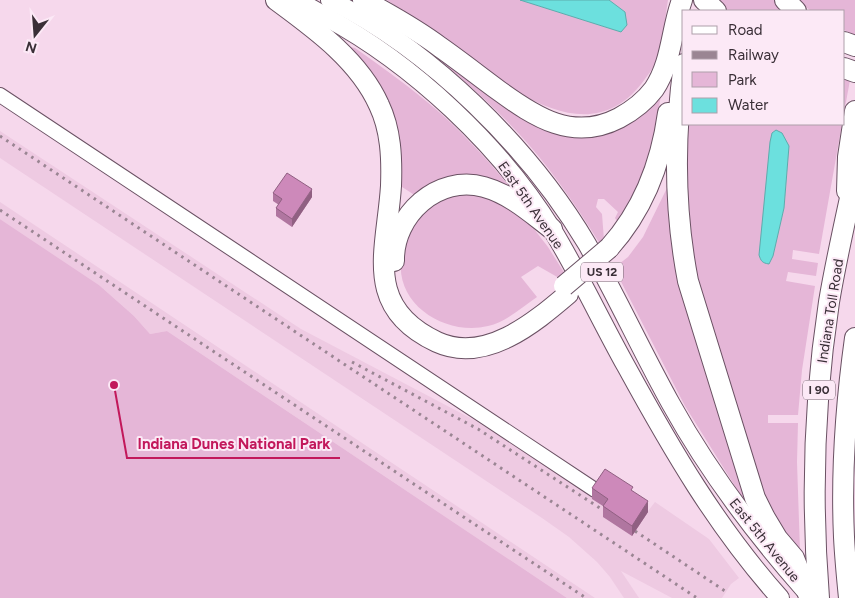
<svg xmlns="http://www.w3.org/2000/svg" width="855" height="598" viewBox="0 0 855 598" font-family="Figtree,sans-serif">
<rect width="100%" height="100%" fill="#f6d8ec"/>
<g fill="#eecae2">
<polygon points="0,131 301,329 476,421 545,465 648,511 655,502 709,539 739,578 731,584 722,598 672,598 621,571 639,598 624,598 610,577 597,562 569,537 542,518 0,158"/>
<polygon points="0,202 329,421 595,598 567,598 167,331 150,334 134,316 99,285 0,219"/>
</g>
<g fill="#e5b6d7" fill-rule="evenodd">
<path d="M387 0H520L621 32 625 12 609 0H668C665 17 664 41 658 57 655 66 648 75 642 83 607 128 563 118 519 93Z"/>
<polygon points="713,0 779,0 790,11 726,11"/>
<polygon points="797,0 855,0 855,35 844,30 844,11 811,11"/>
<path d="M408 35 584 131 662 89 651 154 631 203 617 225 615 224 617 221 615 218 618 212 604 199H598L596 207 602 214 604 240 600 244C579 210 556 176 529 145 493 104 451 68 408 35Z"/>
<path d="M350 47 355 48C379 65 403 82 426 101 458 127 488 160 514 192L416 196 399 185Z"/>
<polygon points="844,78 850,80 844,113"/>
<path d="M689 124H842L819 254 793 250 792 259 818 263 816 276 788 272 786 281 815 286 802 370 798 415H768V423H798L797 462 800 551 785 535 763 494 696 277 684 189ZM789 146 784 208 773 256Z"/>
<polygon points="667,188 671,189 748,501 743,499 685,406 614,268 628,257 643,237"/>
<path d="M480 193 527 220 548 247 565 274 559 278 538 266 521 277 537 297C522 307 506 322 488 326 448 336 397 307 401 262 401 257 403 252 404 247 410 228 414 219 430 207 435 203 441 197 446 196 456 193 469 194 480 193Z"/>
<polygon points="0,219 99,285 134,316 150,334 167,331 567,598 0,598"/>
</g>
<g fill="#6ce0de" stroke="#5dabac">
<polygon points="520,0 609,0 625,12 627,25 621,32"/>
<path d="M776 130 782 133 789 146 784 208 773 256 769 264C762 263 761 261 759 255L770 142 772 133Z"/>
</g>
<g fill="none" stroke-linecap="round" stroke-linejoin="round">
<g stroke="#6a5163" stroke-width="16">
<polyline id="minor" points="0,95 595,490"/>
</g>
<g stroke="#6a5163" stroke-width="20">
<g id="major">
<path d="M295 0C306 5 316 11 326 17 413 64 501 146 553 231 579 274 601 321 626 366 672 450 716 526 780 598"/>
<path d="M330 0C431 50 530 148 587 244 617 297 642 352 671 404 708 471 754 532 804 589"/>
</g>
</g>
<g stroke="#6a5163" stroke-width="22">
<g id="highway">
<path d="M276 0C314 28 359 60 379 105 391 130 392 158 391 186 387 250 362 307 437 342 485 364 534 323 568 294"/>
<path d="M363 0C389 14 416 29 440 47 460 61 479 76 498 90 535 117 573 142 619 118 632 111 645 101 654 89 672 62 671 30 682 0"/>
<polyline points="704,0 716,11"/>
<polyline points="785,0 796,11"/>
<polyline points="844,42 855,46"/>
<path d="M684 64C674 136 674 209 688 281L755 498 765 518 777 538 794 558 808 594"/>
<polyline points="844,68 855,72"/>
<polyline points="847,191 848,157 855,111"/>
<path d="M609 248C644 209 661 164 668 113"/>
<path d="M394 261C393 215 438 174 484 187 510 194 531 213 552 229"/>
<path d="M819 598C811 499 814 400 829 302 836 260 846 217 855 175"/>
<path d="M849 598C847 578 845 557 844 537 841 471 846 403 855 338"/>
</g>
</g>
<use href="#minor" stroke="#fff" stroke-width="14"/>
<use href="#major" stroke="#fff" stroke-width="18"/>
<use href="#highway" stroke="#fff" stroke-width="20"/>
<g stroke="#9a8593" stroke-width="3" stroke-dasharray="2.5 5" stroke-linecap="butt">
<polyline points="0,136 697,598"/>
<polyline points="0,210 586,598"/>
<polyline points="352,362 478,429 606,512"/>
<polyline points="635,531 725,591"/>
</g>
<g stroke="#6a5163" stroke-width="22" stroke-linecap="butt">
<polyline id="highway-bridge" points="564,286 609,248"/>
</g>
<use href="#highway-bridge" stroke="#fff" stroke-width="20"/>
</g>
<g fill="#b076a0">
<polygon points="273,193 312,197 292,227 276,216 276,208 279,205 273,201"/>
<polygon points="592,488 633,491 648,512 632,536 603,517 603,506 592,499"/>
</g>
<g fill="#906082">
<polygon points="312,189 312,197 292,227 292,219"/>
<polygon points="648,501 648,512 632,536 632,526"/>
</g>
<g fill="#cd89ba" stroke="#906082">
<polygon points="287,173 312,189 292,219 276,208 282,199 273,193"/>
<polygon points="605,469 633,487 631,490 648,501 632,526 603,506 608,499 592,488"/>
</g>
<g text-anchor="middle" stroke-width="4" stroke-linejoin="round" paint-order="stroke">
<g fill="#fce9f6" stroke="#746770" stroke-width="1">
<rect x="581" y="262.5" width="42" height="19" rx="4"/>
<rect x="803" y="380.5" width="32" height="19" rx="4"/>
</g>
<g font-size="12" font-weight="bold" fill="#3a2f37">
<text x="602" y="276">US 12</text>
<text x="819" y="394">I 90</text>
</g>
<g font-size="14" fill="#3a2f37" stroke="#fce9f6">
<text transform="translate(531 205) rotate(55)" y="5">East 5th Avenue</text>
<text transform="translate(830 311) rotate(-81)" y="5">Indiana Toll Road</text>
<text transform="translate(765 540) rotate(51)" y="5">East 5th Avenue</text>
</g>
</g>
<path fill="none" stroke="#c2185b" stroke-width="2" d="M114 385L127 458H340"/>
<circle fill="#c2185b" stroke="#fce9f6" stroke-width="2" cx="114" cy="385" r="5"/>
<g font-size="15" text-anchor="middle" font-weight="bold" fill="#c2185b" stroke="#fce9f6" stroke-width="4" stroke-linejoin="round" paint-order="stroke">
<text x="234" y="449">Indiana Dunes National Park</text>
</g>
<rect x="682" y="10" width="162" height="115" fill="#fce9f6" stroke="#ae9faa"/>
<rect x="692" y="26" width="25" height="8" fill="#ffffff" stroke="#ae9faa"/>
<text x="728" y="35" font-size="15" fill="#3a2f37">Road</text>
<rect x="692" y="51" width="25" height="8" fill="#9a8593" stroke="#ae9faa"/>
<text x="728" y="60" font-size="15" fill="#3a2f37">Railway</text>
<rect x="692" y="72" width="25" height="15" fill="#e5b6d7" stroke="#ae9faa"/>
<text x="728" y="85" font-size="15" fill="#3a2f37">Park</text>
<rect x="692" y="98" width="25" height="15" fill="#6ce0de" stroke="#ae9faa"/>
<text x="728" y="110" font-size="15" fill="#3a2f37">Water</text>
<g transform="translate(35 35) rotate(197)" stroke="#fce9f6" stroke-width="4" paint-order="stroke">
<path d="M0-4L9 19L0 12L-9 19Z" fill="#3a2f37"/>
<text y="-8" font-size="14" font-weight="bold" text-anchor="middle" fill="#3a2f37">N</text>
</g>
</svg>
